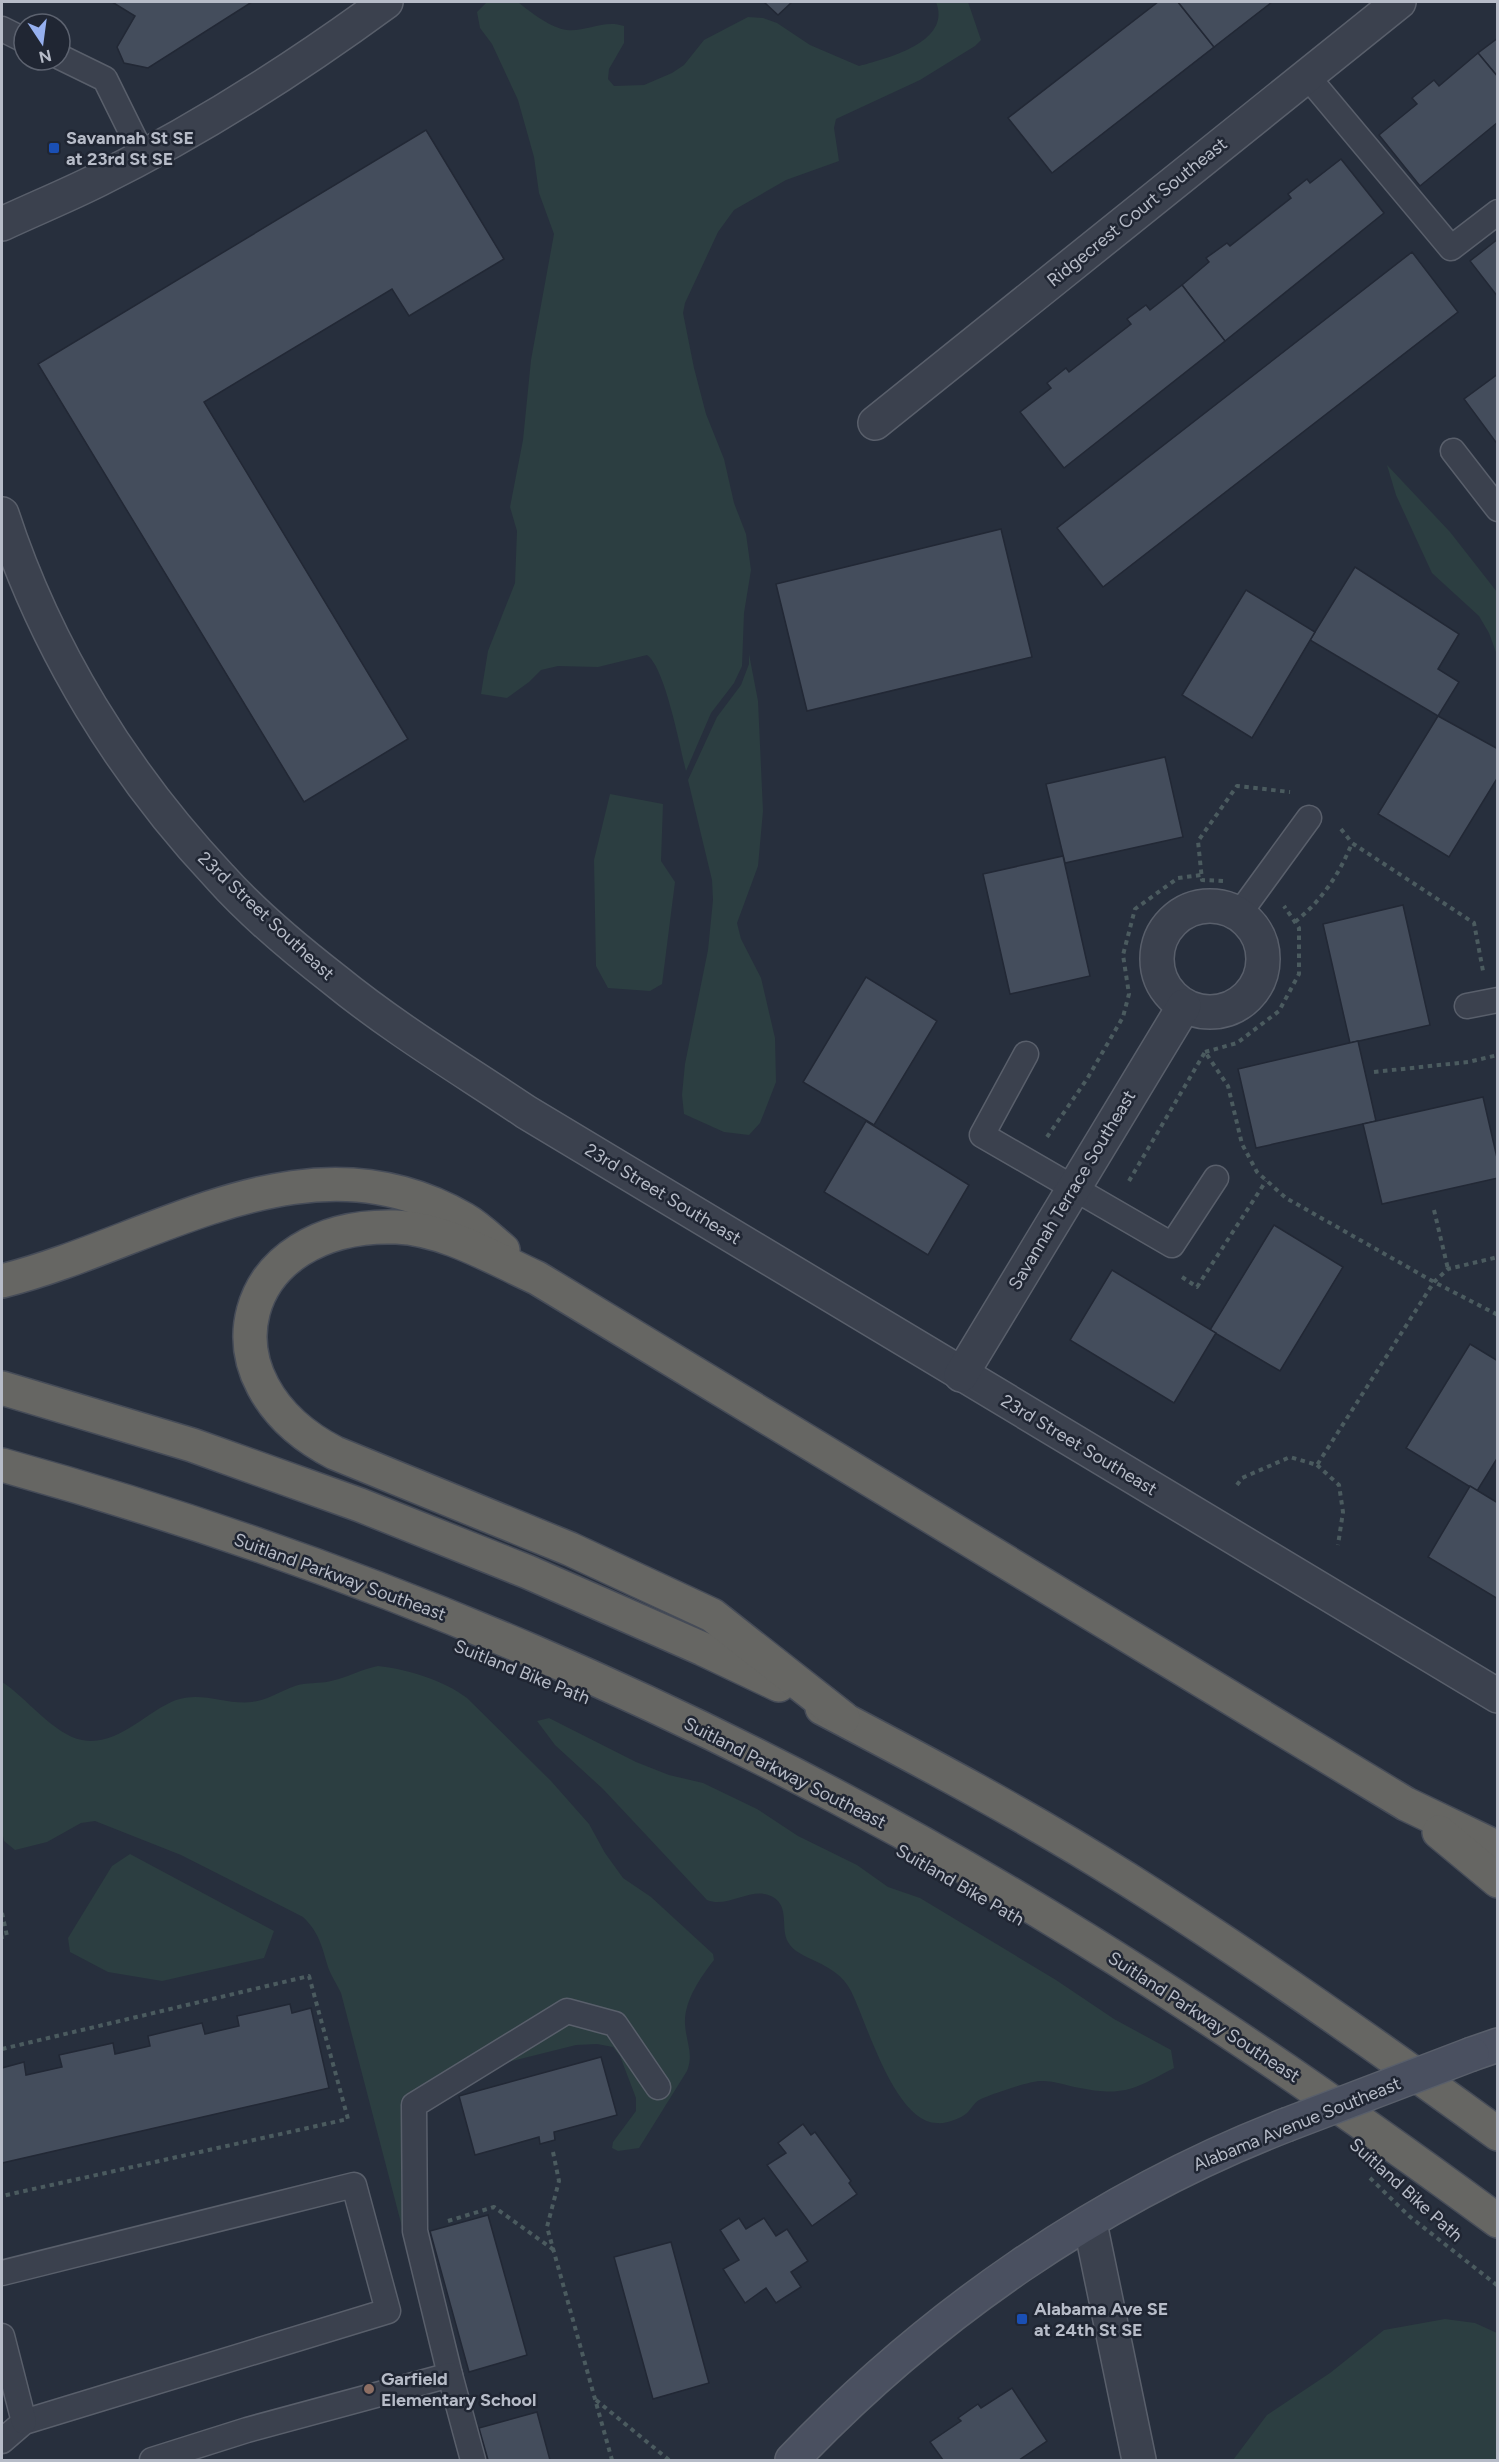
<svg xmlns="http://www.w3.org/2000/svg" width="1499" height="2462" viewBox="0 0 1499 2462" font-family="Figtree,sans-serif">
<rect width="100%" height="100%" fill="#272f3d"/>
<g fill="#2c3e41">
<path d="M487 2H518C530 12 551 28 567 30 586 32 604 19 624 26V43L609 69 608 79 614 86 644 85 672 73 684 65 704 40 748 17 763 18 777 23 810 45 859 66C888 58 952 42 936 2H968L981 40 975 46 920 80 836 119 834 128 839 161 786 180 734 210 718 232 685 303 683 313 694 368 706 414 724 459 734 503 746 534 751 570 744 613 742 666 734 683 711 713 686 771C680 747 665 667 647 655L598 667 558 666 541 670 529 682 507 698 481 694 488 651 515 583 517 531 510 507 523 440 531 360 554 234 539 193 534 157 518 100 492 44 480 28 477 12Z"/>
<polygon points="1387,465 1450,532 1497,592 1497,655 1489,633 1479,616 1432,573 1396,495"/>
<polygon points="749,654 758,701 763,811 758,866 737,923 741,939 761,978 775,1038 776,1082 760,1123 749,1135 724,1132 684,1114 682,1095 685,1064 708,950 713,900 712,880 688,780 717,717 741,685 749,664"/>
<polygon points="610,794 663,804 661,861 675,882 662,984 650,991 608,988 596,966 594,860"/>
<path d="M378 1666C407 1669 443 1680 467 1698L551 1781 589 1824 605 1853 623 1878 651 1897 713 1954 714 1960C700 1978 684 2001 685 2024 686 2042 694 2054 687 2071L639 2148 618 2151 612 2148 613 2142 636 2111V2098L620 2056 613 2047 597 2044 576 2045 468 2072 422 2104 413 2269 341 1993C337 1984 331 1976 328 1967 322 1947 319 1932 303 1917L181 1855 95 1821 81 1823 47 1842 15 1850 4 1841 2 1831V1682C26 1697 54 1735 82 1740 118 1747 145 1712 176 1700 202 1691 226 1705 252 1702 268 1700 280 1691 295 1686 306 1682 319 1684 331 1681 347 1678 361 1669 378 1666Z"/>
<path d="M549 1718 636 1762 669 1775 703 1783 757 1809 798 1836 857 1865 888 1887 920 1898 1056 1980 1114 2019 1171 2050 1174 2068C1135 2088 1126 2097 1080 2088 1068 2086 1052 2080 1040 2081 1030 2081 988 2095 979 2100 974 2103 971 2109 967 2113 960 2119 946 2124 937 2123 895 2123 867 2023 851 1991 835 1960 798 1961 788 1942 780 1928 790 1907 773 1897 753 1885 728 1909 707 1900L603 1789 555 1745 537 1721Z"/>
<polygon points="130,1854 274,1931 264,1958 162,1981 108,1972 70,1952 68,1938 112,1866"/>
<polygon points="1445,2319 1475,2323 1497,2333 1497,2460 1233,2460 1267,2415 1330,2373 1384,2330"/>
</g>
<g fill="#444d5c" stroke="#222835" stroke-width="1.5">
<polygon points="112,2 252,2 148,68 124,63 117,47 135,16"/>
<polygon points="764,2 792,2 778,15"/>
<polygon points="1158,2 1178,2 1214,47 1052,173 1008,118"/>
<polygon points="1178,2 1272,2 1214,47"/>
<polygon points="1498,38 1498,77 1478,53"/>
<polygon points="1478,53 1498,77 1498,122 1420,186 1379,135 1417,104 1412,98 1434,80 1439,86"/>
<polygon points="426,130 504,259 409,316 392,289 204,402 408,739 304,802 38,364"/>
<polygon points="1341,159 1384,213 1225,341 1182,285 1209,262 1206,258 1227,243 1230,246 1291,198 1288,194 1307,179 1310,183"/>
<polygon points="1498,239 1498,297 1470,261"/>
<polygon points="1412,252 1458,312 1103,587 1057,528"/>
<polygon points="1182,285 1225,341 1064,468 1020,412 1051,388 1047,383 1066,368 1069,372 1131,324 1127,319 1146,305 1150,310"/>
<polygon points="1498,374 1498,445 1464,399"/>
<polygon points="1001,529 1032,657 807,711 776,584"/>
<polygon points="1355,567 1459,634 1438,669 1459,682 1438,716 1310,640"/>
<polygon points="1246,590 1315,632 1252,738 1182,695"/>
<polygon points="1438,716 1498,749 1498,777 1449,857 1378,814"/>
<polygon points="1165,757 1183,837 1065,863 1046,784"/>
<polygon points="1063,856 1090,976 1010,994 983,874"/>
<polygon points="1403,905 1430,1025 1350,1043 1323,924"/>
<polygon points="866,977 937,1021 874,1125 803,1082"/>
<polygon points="1358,1041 1376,1121 1256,1148 1238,1069"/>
<polygon points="1483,1097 1498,1162 1498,1178 1382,1204 1363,1124"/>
<polygon points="866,1121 969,1185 928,1255 824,1192"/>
<polygon points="1274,1225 1343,1267 1280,1371 1210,1330"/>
<polygon points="1112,1270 1216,1333 1174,1403 1070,1340"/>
<polygon points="1470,1344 1498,1361 1498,1457 1477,1491 1406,1448"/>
<polygon points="1470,1486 1498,1503 1498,1599 1428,1557"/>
<polygon points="290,2004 292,2013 311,2008 329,2088 2,2163 2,2068 24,2062 26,2075 62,2067 59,2055 113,2043 115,2054 150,2046 148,2036 202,2023 205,2034 239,2026 237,2016"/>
<polygon points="601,2057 617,2115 554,2132 555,2140 540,2144 539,2137 475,2155 459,2096"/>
<polygon points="803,2124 811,2135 815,2132 851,2181 849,2183 857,2194 812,2226 767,2165 786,2153 778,2143"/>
<polygon points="488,2215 527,2355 469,2372 430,2231"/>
<polygon points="739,2218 746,2229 764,2218 776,2236 787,2229 808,2261 791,2272 801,2287 776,2303 766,2288 745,2303 723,2269 739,2260 720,2230"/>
<polygon points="671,2242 709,2383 653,2399 614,2257"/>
<polygon points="1012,2388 1047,2441 1019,2460 943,2460 930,2442 961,2421 958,2418 978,2404 981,2408"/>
<polygon points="537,2412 550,2460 488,2460 479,2428"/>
</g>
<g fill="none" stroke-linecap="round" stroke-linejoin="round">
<g stroke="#595f6b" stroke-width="27">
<g id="service">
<polyline points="2,29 24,40"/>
<polyline points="60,57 105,79 143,156"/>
<polyline points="1307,76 1451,248 1498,212"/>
<polyline points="1453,451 1498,509"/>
<polyline points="1239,914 1309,818"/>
<polyline points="1467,1006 1498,1000"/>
<polyline points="1026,1054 982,1135 1172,1245 1216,1178"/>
<polyline points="2,2273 354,2185 388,2311 24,2422 2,2441"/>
<polyline points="2,2336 24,2422"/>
<polyline points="450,2375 415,2231 414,2105 567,2011 615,2024 658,2087"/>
<polyline points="152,2460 247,2430 450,2375 473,2460"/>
</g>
</g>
<g stroke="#595f6b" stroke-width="36">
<g id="minor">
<path d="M2 224C34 209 66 196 98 180 199 130 296 68 386 2"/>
<polyline points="875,423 1399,2"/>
<path d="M2 514C46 649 123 774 220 877 254 915 295 949 335 980 395 1029 462 1069 526 1112L1498 1696"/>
<circle cx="1210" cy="959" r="53"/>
<polyline points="961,1375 1184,1006"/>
<polyline points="1090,2223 1139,2460"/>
</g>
</g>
<g stroke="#595f6b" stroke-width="36">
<g id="secondary">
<polyline points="1472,2054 1498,2045"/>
<path d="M792 2460C929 2316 1100 2197 1286 2125"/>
</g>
</g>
<g stroke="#464c58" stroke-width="36">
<g id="trunk">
<path d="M2 1281C154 1243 306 1127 464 1219 478 1227 491 1240 503 1250"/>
<polyline points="2,1388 192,1445 360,1505 528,1572 703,1649 779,1685"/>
<path d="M2 1465C363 1565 713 1715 1034 1908 1194 2004 1347 2110 1498 2221"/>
<path d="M822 1708C925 1762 1029 1817 1127 1879 1254 1959 1376 2045 1498 2134"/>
<path d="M843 1718 712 1615 570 1549 335 1453C195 1381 237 1222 396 1227 445 1229 493 1258 537 1278L1406 1804 1498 1848"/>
<polyline points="1439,1832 1498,1881"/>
</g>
</g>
<g stroke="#4b5b5f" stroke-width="4" stroke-dasharray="4.5 4.5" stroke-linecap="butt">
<polyline points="1341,829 1352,843"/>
<polyline points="1223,881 1202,880 1198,841 1237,786 1290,792"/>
<path d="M1295 922C1321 901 1339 875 1352 843L1474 923 1483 971"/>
<polyline points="1205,1052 1237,1043 1279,1011 1299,974 1299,928 1284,906"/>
<polyline points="1374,1072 1468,1062 1498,1055"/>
<polyline points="1047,1137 1087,1079 1123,1017 1129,994 1123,955 1135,909 1178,878 1201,875"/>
<polyline points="1129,1181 1205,1052 1228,1086 1242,1144 1257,1172 1286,1198 1434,1282 1498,1315"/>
<polyline points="1434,1210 1448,1269"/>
<polyline points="1182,1277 1197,1287 1266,1181"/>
<polyline points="1317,1465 1339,1485 1343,1512 1338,1545"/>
<polyline points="1237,1485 1242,1478 1290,1457 1317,1465 1434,1282 1448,1269 1498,1257"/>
<polyline points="2,1913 7,1936 2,1937"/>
<polyline points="2,2049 309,1976 348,2119 2,2196"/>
<polyline points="553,2152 559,2181 547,2227 612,2460"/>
<polyline points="1370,2178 1409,2216 1498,2286"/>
<polyline points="448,2221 494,2207 554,2250"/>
<polyline points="596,2400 669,2460"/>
</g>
<use href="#service" stroke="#3b414e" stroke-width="24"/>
<use href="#minor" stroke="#3b414e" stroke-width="33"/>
<use href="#secondary" stroke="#4a5060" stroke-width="33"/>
<use href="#trunk" stroke="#666663" stroke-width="33"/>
<g stroke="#595f6b" stroke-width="36" stroke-linecap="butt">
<polyline id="secondary-bridge" points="1286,2125 1472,2054"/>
</g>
<use href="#secondary-bridge" stroke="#4a5060" stroke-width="33"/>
</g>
<g fill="#1a4fb4" stroke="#202633" stroke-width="2">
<rect x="48" y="142" width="12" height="12" rx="3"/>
<rect x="1016" y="2313" width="12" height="12" rx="3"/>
</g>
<circle fill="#8d6e63" stroke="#202633" stroke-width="2" cx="369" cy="2389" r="6"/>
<g text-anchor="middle" stroke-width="5" stroke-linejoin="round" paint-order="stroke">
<g font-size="18" font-weight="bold" fill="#b7bcc8" stroke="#202633" text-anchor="start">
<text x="66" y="144">Savannah St SE<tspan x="66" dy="21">at 23rd St SE</tspan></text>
<text x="1034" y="2315">Alabama Ave SE<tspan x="1034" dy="21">at 24th St SE</tspan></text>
<text x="381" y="2385">Garfield<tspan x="381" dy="21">Elementary School</tspan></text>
</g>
<g font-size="18" fill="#b7bcc8" stroke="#202633">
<text transform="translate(1137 212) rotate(-39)" y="6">Ridgecrest Court Southeast</text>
<text transform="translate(266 916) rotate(43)" y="6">23rd Street Southeast</text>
<text transform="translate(1072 1190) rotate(-59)" y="6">Savannah Terrace Southeast</text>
<text transform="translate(663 1194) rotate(31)" y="6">23rd Street Southeast</text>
<text transform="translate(1079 1445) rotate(31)" y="6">23rd Street Southeast</text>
<text transform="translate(340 1577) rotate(20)" y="6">Suitland Parkway Southeast</text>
<text transform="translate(522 1672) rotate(22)" y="6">Suitland Bike Path</text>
<text transform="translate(785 1773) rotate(27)" y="6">Suitland Parkway Southeast</text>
<text transform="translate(960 1885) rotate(30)" y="6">Suitland Bike Path</text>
<text transform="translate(1204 2017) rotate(33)" y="6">Suitland Parkway Southeast</text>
<text transform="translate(1297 2124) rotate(-22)" y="6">Alabama Avenue Southeast</text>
<text transform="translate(1406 2190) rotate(42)" y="6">Suitland Bike Path</text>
</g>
</g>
<rect width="1499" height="2462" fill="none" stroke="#b7bcc8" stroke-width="6"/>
<g transform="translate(42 42) rotate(167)"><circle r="28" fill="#202633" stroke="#5c626f" stroke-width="1.5"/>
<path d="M0-4.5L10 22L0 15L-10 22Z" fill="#96b0ef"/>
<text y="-9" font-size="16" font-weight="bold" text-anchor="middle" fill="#b7bcc8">N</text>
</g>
</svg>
